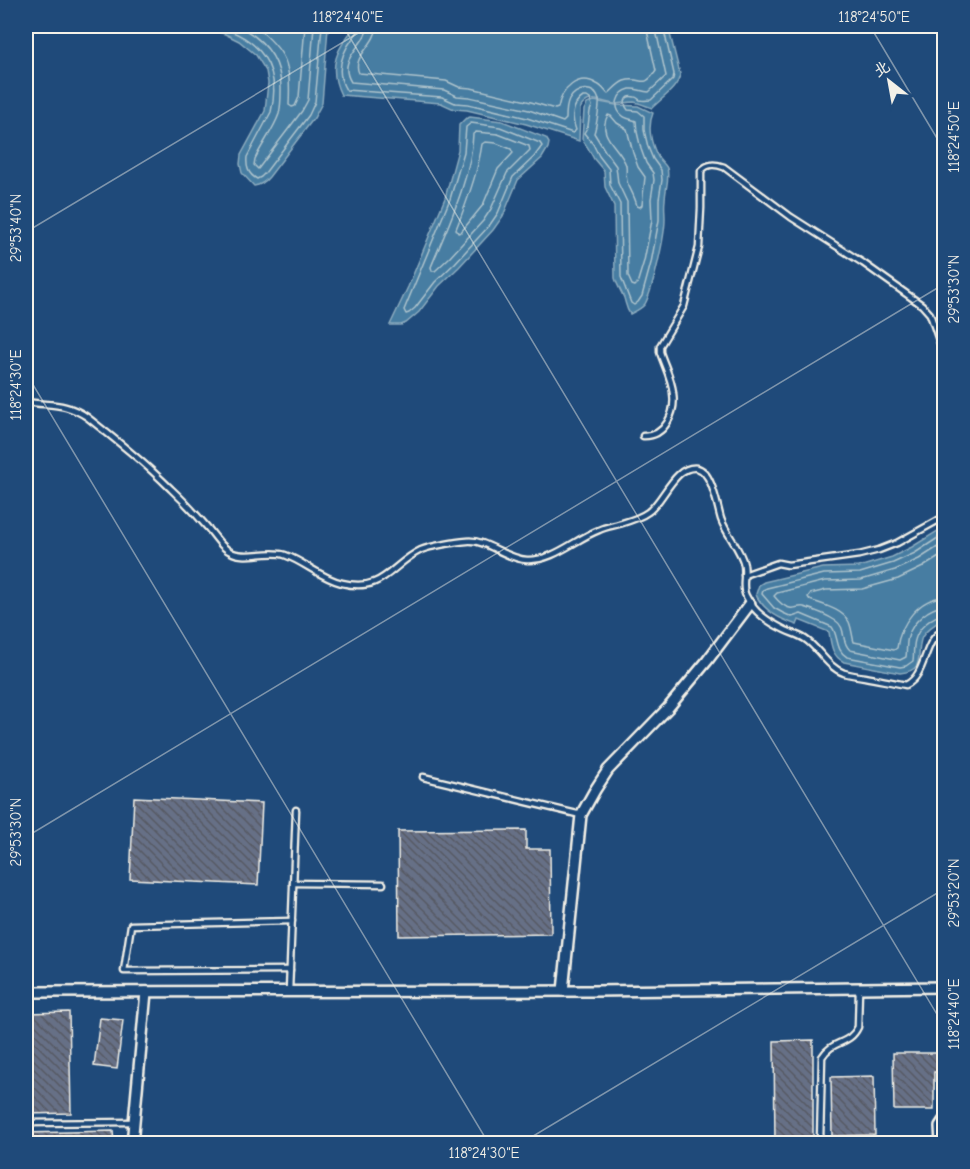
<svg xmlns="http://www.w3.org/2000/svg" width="970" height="1169" viewBox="0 0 970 1169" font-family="'Comic Neue','LXGW WenKai TC',sans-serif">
<defs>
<pattern id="building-back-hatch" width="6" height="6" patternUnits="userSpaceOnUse" patternTransform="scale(1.5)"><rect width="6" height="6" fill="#666f86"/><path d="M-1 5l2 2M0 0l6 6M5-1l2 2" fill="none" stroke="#565a63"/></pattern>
</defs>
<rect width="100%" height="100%" fill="#1f4a7a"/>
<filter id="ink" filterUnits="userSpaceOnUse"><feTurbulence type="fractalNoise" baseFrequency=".0167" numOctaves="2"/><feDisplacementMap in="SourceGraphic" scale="12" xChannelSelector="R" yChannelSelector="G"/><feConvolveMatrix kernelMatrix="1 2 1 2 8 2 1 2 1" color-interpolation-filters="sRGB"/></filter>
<g filter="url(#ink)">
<g fill="#467da2" stroke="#8cabbe" stroke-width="1.5">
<path d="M196 26H325L328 28 322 103 314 118 269 177C265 182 261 185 254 186L242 173 240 164 241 155 265 111 268 83 266 71 256 55 239 41 225 34Z"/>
<path d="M356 26H668L680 74C679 87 662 98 652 108 646 106 640 103 634 102 627 102 621 104 614 104 601 102 588 93 580 109L579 141 526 124 467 110 454 109 441 103 341 95C327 67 337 47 356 26Z"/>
<path d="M594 101 616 105 638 106 653 113C647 127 651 144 658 157 661 161 665 164 667 168 670 178 665 190 665 200 664 206 665 212 665 219 665 236 653 289 645 304 641 309 636 311 630 314 626 308 626 304 624 298 621 291 617 285 615 278L614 206 605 187 604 171 594 159 588 148 582 139 584 110 587 104Z"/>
<polygon points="470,117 502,121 546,138 549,143 548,148 542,158 518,180 503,216 493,230 459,267 439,286 419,312 406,323 401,325 390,325 408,287 445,198 458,150 459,125 465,119"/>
<path d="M944 527V619C936 623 927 629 922 637 915 653 927 671 900 673L844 662C832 656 831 645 829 632L799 620 797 625C780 619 766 612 757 597L756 594 759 585 764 582 823 568 859 567 892 557 912 547Z"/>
</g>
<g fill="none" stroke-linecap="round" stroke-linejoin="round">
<g stroke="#aec3cc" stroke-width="1.5">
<path d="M215 26C259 37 282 67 271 112L247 157C246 167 248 174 257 179L261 177 265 173 309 115 315 102 322 26"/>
<path d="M238 26C264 39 282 59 281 91 281 98 281 106 279 114 274 129 262 144 255 159L254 165 258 169 302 111 308 100 314 26"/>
<path d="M255 26C287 52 291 64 289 105L292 107 295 106 299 97 305 26"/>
<path d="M360 26C359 32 357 33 353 38 341 54 335 72 346 90L442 97 455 103 468 104 527 118 573 133 576 130C571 118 572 104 583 97H587L590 99 592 106 590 111 588 126 584 133 593 144 599 156 609 169 610 185 620 204 621 277 631 303 634 305 638 302 642 296 651 263 659 220V199L662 180 661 170 653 159 648 147 644 130V116L638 111 628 110C623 104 624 94 635 97 637 97 638 99 640 100 644 101 647 100 651 100L670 82 673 79 674 74 663 26"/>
<path d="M368 26C366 46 336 58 351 82L444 90 457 96 469 97 529 110 563 122 566 119C566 113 566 106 569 100 575 88 594 84 599 100 600 104 596 128 594 133L605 151 616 166 618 183 627 202 628 276 632 285 635 286 637 284 644 261 652 220 651 199 654 180 653 173 646 163 641 149 637 132 636 121C632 119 626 119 623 116 612 108 617 92 630 89 636 88 642 92 649 92L666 76 655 26"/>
<path d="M377 26C376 45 351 57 359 73L446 81 459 87 471 88 531 102 555 109 558 108C561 90 578 72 597 84 602 86 605 91 608 94 613 90 617 84 624 81 642 75 642 91 656 71L646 26"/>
<path d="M608 115 611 116 617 123 627 129 633 153 638 167 645 177 642 205 640 207 637 206C635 197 631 191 628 184 625 178 627 171 626 165 620 147 596 136 608 115Z"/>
<polygon points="471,123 500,127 540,143 542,146 534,157 513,177 498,213 489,226 455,263 435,282 415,308 409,313 406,314 404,310 450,199 464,152 466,127"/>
<path d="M476 132 498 134 529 146 530 150 507 173 491 209 483 221 450 257 435 271H432L431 267C447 228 472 176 473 134Z"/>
<path d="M485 142 496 143 511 149 513 153 498 169 483 205 461 232 458 233 456 229C467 202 478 173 482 144Z"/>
<path d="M944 534 915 553 893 563 860 573 824 574 767 588 763 590 762 594 774 608 783 613 792 617 801 614 832 627C839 637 835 650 847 657L900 667 906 666 913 661C914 654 913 647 915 640 918 628 932 616 944 614"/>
<path d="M944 543 919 559 895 570 861 580 825 581 777 593 774 596C778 601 784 607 790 608 794 609 799 606 804 607 814 610 827 615 836 621 847 628 840 641 850 650L900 660 906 657C907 650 906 643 908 637 912 622 929 607 944 606"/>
<path d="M944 554 923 567 898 579 862 589 826 590 810 594 808 597 810 600C823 605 842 609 849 622 852 629 852 636 854 642L894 650 897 648C900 624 919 598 944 597"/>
</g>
</g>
<g fill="url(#building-back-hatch)" stroke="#f4f1e8" stroke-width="1.5">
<polygon points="134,797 262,803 258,885 130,879"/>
<polygon points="526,830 526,849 550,849 551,934 399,936 398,831"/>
<polygon points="69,1012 71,1113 26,1114 26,1013"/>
<polygon points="100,1018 123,1020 117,1069 94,1066"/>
<polygon points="813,1040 813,1143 775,1143 774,1041"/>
<polygon points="893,1053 945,1053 945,1072 934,1072 934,1110 894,1110"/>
<polygon points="874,1076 875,1135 832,1136 831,1077"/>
<polygon points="113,1131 114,1143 26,1143 26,1133"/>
</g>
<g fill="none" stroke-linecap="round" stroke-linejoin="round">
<g stroke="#f4f1e8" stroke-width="9">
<g id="service">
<path d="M26 402C50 406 65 402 87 417 116 440 145 463 171 489 184 501 196 514 207 527 215 536 222 549 233 553 247 559 270 550 285 555 305 562 321 578 342 583 384 593 390 565 421 550 430 546 457 542 467 541 486 539 506 559 527 560 554 561 575 539 599 530 605 527 612 526 619 524 629 521 640 518 648 512 664 501 674 465 697 468 712 471 717 506 721 519 726 534 742 551 744 565 746 576 741 587 746 596 754 613 769 622 785 630 791 633 799 635 805 639 819 648 827 667 844 673 851 675 858 676 865 677 879 680 893 682 906 685 928 674 922 640 944 630"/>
<path d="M643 436C665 437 676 413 673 393 672 379 664 365 660 352V346L684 306 699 247 701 208V171C708 163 715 164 724 167L791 217 863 263 922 305 930 314 942 349 944 363"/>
<polyline points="744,575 778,563 788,565 859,555 879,550 897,543 944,517"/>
<polyline points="423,777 581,815"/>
<polyline points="293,883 383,884"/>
<polyline points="290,970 124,971 131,925 292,921"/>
<polyline points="289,991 296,810"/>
<polyline points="26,1123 134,1122"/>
<path d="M820 1141 822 1057C833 1039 849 1046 858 1027L859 989"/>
</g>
</g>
<g stroke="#f4f1e8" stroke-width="14">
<g id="minor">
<polyline points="563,991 581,815 595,790 608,770 668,708 707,661 750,604"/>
<polyline points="26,992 593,991 944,987"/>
<polyline points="132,1144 146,992"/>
<polyline points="941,1144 940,1126 944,1120"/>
</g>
</g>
<use href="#service" stroke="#1f4a7a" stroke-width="4.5"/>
<use href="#minor" stroke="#1f4a7a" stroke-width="9"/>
</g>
</g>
<path fill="none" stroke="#f4f1e8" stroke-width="1.5" stroke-opacity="0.45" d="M343 26 944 1026M870 26 944 150M26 232 370 26M26 373 489 1144M26 837 944 284M520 1144 944 889"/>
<rect width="970" height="1169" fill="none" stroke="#1f4a7a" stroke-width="66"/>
<g transform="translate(889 81) rotate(329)" stroke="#1f4a7a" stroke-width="4.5" paint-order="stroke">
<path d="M0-4.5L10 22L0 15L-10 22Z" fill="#f4f1e8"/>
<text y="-9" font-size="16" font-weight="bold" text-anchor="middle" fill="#f4f1e8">北</text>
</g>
<rect x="33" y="33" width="904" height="1103" fill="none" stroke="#f4f1e8" stroke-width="2"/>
<g font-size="15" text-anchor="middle" fill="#f4f1e8">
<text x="348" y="22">118°24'40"E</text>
<text x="874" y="22">118°24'50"E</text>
<text transform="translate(954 137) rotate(-90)" y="5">118°24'50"E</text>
<text transform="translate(16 228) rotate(-90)" y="5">29°53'40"N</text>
<text transform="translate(954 289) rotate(-90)" y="5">29°53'30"N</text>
<text transform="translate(16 385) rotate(-90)" y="5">118°24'30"E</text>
<text transform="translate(16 832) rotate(-90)" y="5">29°53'30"N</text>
<text transform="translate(954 893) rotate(-90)" y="5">29°53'20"N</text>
<text transform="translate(954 1014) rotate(-90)" y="5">118°24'40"E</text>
<text x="484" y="1158">118°24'30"E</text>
</g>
</svg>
